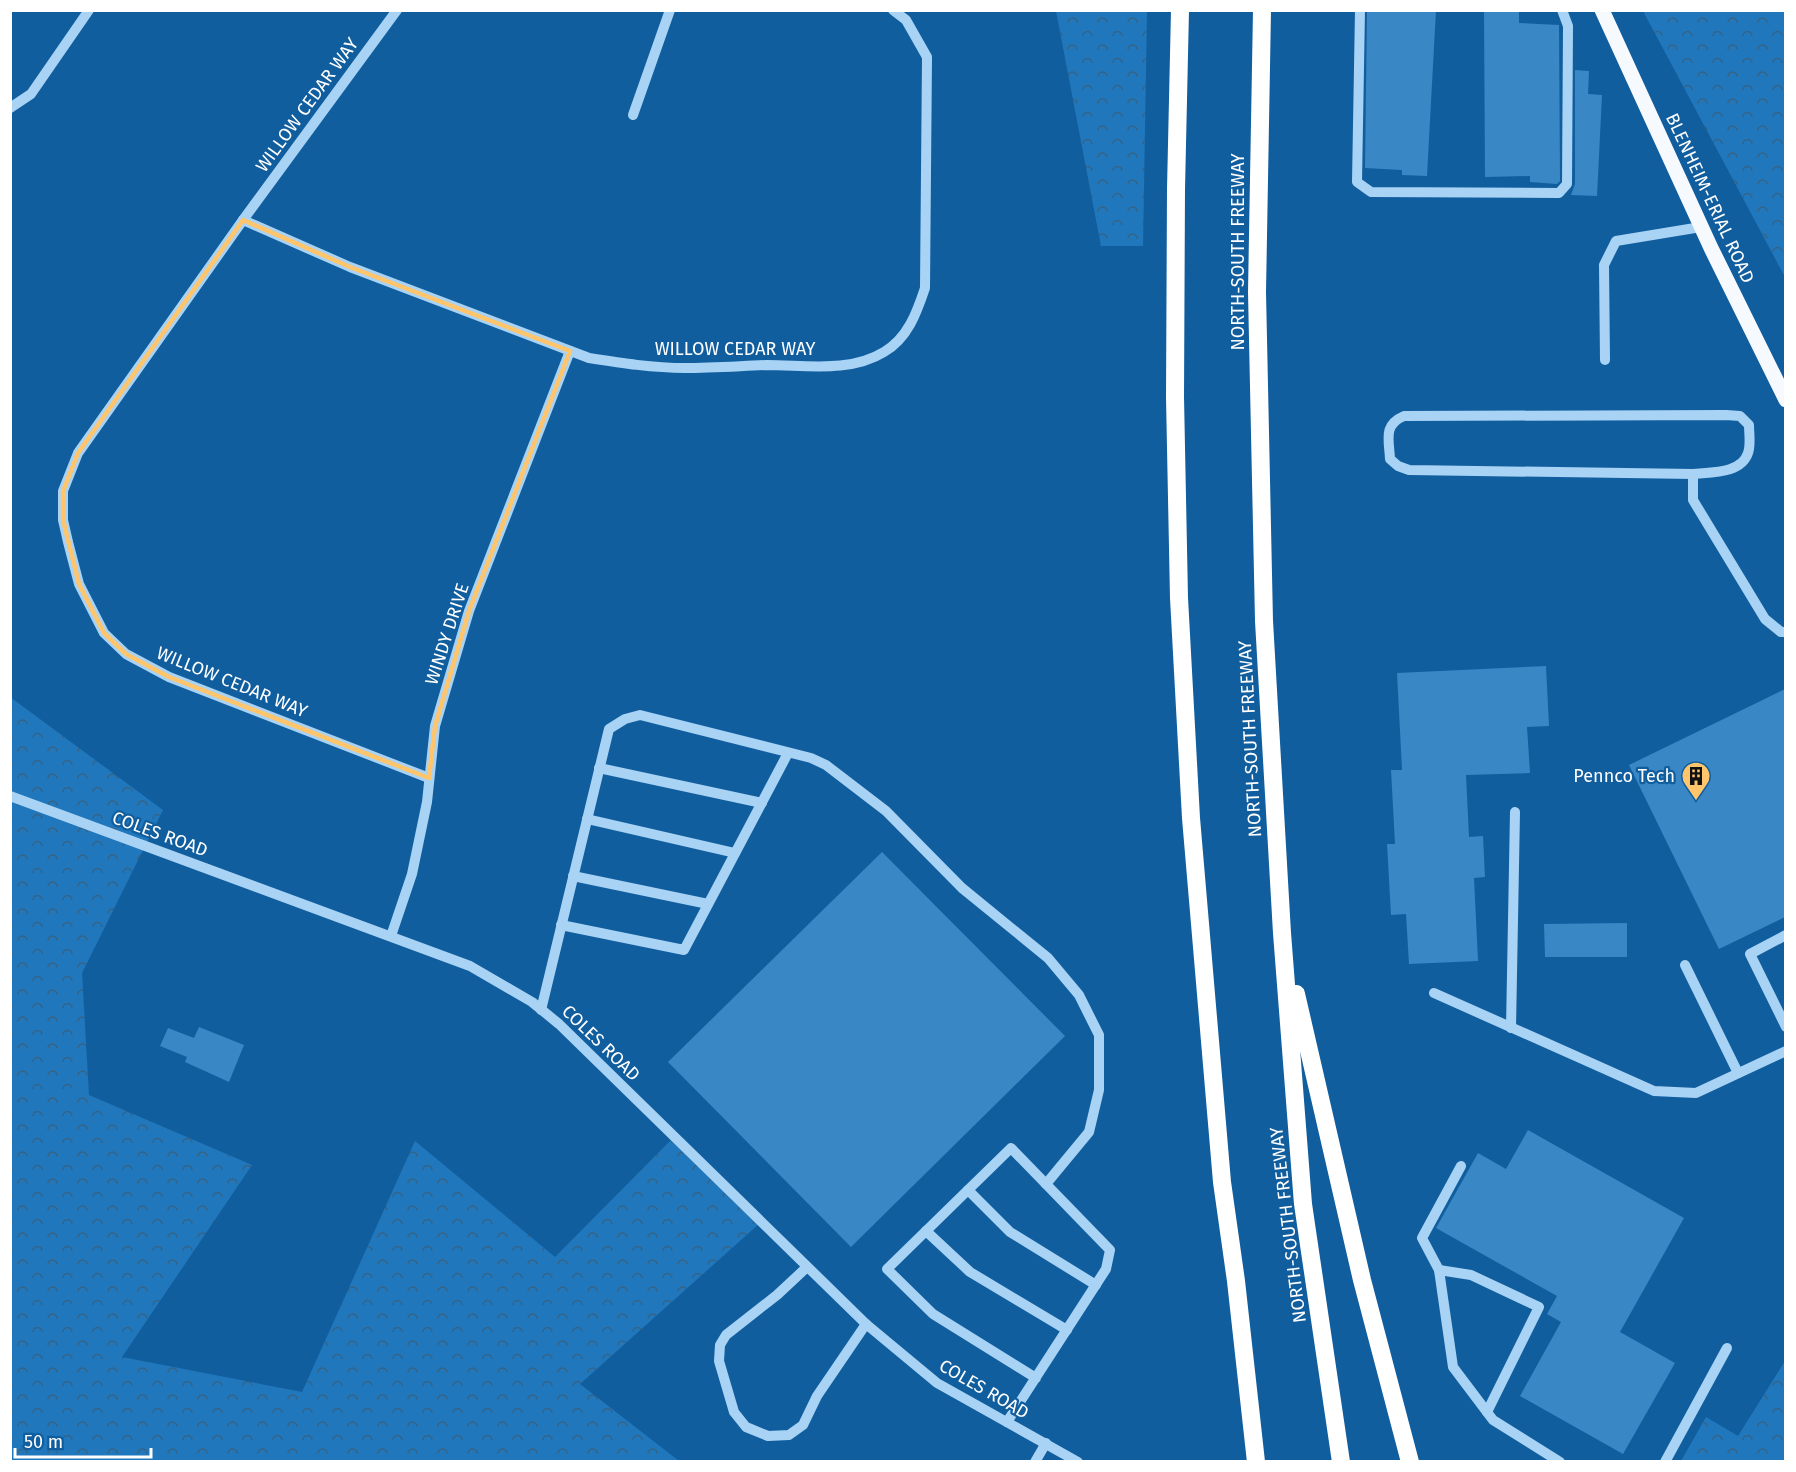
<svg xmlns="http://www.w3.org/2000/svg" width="1796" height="1472" viewBox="0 0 1796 1472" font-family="'Fira Sans',sans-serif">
<defs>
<pattern id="forest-crowns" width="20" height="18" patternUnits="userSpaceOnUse" patternTransform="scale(1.5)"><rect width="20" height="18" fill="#2077bc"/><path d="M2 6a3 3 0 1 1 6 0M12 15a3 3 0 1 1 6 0" fill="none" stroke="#366284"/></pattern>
</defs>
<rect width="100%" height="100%" fill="#115e9f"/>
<g fill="url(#forest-crowns)">
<polygon points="1056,11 1147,11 1143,246 1101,246"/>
<polygon points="1643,11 1785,11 1785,277"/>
<polygon points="10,697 163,810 82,973 89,1095 252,1165 122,1357 302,1392 415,1141 555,1257 675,1136 760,1223 580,1384 679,1461 11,1461"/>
<polygon points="1785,1361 1785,1461 1681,1461 1706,1417 1738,1436"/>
</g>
<g fill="#3a87c6">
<polygon points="1367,10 1436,10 1427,176 1402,175 1402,170 1365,168"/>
<polygon points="1484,10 1519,10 1519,23 1559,25 1560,181 1557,184 1530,182 1530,176 1485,177"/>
<polygon points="1575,70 1589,71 1588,94 1602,95 1597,196 1571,195 1575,184"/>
<polygon points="1546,666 1549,726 1527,727 1530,773 1466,775 1469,837 1483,836 1485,877 1474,878 1478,961 1409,964 1406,914 1391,915 1387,844 1395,844 1391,770 1402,770 1397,673"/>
<polygon points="1785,689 1785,917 1719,949 1629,765"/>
<polygon points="882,852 1065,1036 851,1247 668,1062"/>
<polygon points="1627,923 1627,957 1545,957 1544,924"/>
<polygon points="199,1027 244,1045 229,1082 185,1062 187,1057 160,1046 168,1028 194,1038"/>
<polygon points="1528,1130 1684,1218 1620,1332 1675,1363 1623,1454 1520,1396 1561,1322 1547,1314 1557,1296 1436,1228 1478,1153 1506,1169"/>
</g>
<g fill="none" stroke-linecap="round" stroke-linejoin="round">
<g stroke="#a8d3f5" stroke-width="10">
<polyline points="397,10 243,220 78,453 63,491 63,520 68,542 79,584 104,633 126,654 169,677 429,778"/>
<polyline points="1360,10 1357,182 1371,192 1559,193 1567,184 1568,26 1562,10"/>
<polyline points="10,108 31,94 89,10"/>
<polyline points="633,115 670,10"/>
<path d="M243 220 350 267 589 358C621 363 653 368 685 368 712 368 740 366 767 365 806 365 850 373 884 352 908 338 917 312 925 288L927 57 906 20 893 10"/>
<polyline points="1605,360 1604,265 1616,241 1701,227"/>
<path d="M1726 415 1740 416 1749 425C1749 433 1751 445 1748 453 1741 474 1711 472 1693 474L1409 470 1398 466 1390 459C1389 439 1383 425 1404 416Z"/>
<polyline points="1693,474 1693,500 1765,619 1781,632 1786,632"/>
<polyline points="599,768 762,803"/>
<polyline points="10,796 470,966 532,1002 559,1024 866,1324 937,1383 1078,1462"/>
<polyline points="587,819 735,853"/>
<polyline points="573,876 708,904"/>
<polyline points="561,925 684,950 788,753"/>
<polyline points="1786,935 1750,954 1786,1027"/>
<polyline points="391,936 412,874 427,802 435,726 469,611 570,351"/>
<polyline points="1685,965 1738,1073"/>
<polyline points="1434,993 1654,1091 1696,1093 1786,1051"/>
<polyline points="541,1010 609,729 625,719 640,715 811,758 826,765 886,811 962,888 1048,958 1079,995 1099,1035 1099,1090 1089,1132 1046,1184"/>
<polyline points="1511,1028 1515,812"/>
<polyline points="1461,1166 1422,1238 1439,1270 1453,1367 1493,1420 1560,1462"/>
<polyline points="968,1190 1010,1232 1096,1285"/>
<polyline points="926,1231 970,1272 1067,1330"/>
<polyline points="807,1267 777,1295 726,1335 720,1345 719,1361 734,1412 746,1427 768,1436 789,1435 803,1425 817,1396 866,1324"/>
<polyline points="1439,1270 1471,1275 1539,1307 1487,1412"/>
<polyline points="1007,1422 1106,1269 1110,1250 1011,1148 887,1269 933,1314 1036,1378"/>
<polyline points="1035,1462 1046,1443"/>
<polyline points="1665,1462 1727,1348"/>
</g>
<polyline stroke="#f6faff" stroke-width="15" points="1602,10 1711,248 1786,400"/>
<g stroke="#fff" stroke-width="18">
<polyline points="1180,10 1176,189 1175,397 1179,598 1191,818 1222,1182 1236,1281 1256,1462"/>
<polyline points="1262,10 1257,292 1264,621 1282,933 1303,1204 1341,1462"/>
<polyline points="1296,994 1362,1280 1410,1462"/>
</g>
</g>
<path fill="none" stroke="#ffc56c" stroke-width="4.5" stroke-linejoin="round" d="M243 220 350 267 570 351 469 611 435 726 429 778 169 677 126 654 104 633 79 584 63 520V491L78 453Z"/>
<defs>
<g id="building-pin" transform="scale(1.5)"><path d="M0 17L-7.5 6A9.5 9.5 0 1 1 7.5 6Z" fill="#ffc56c" stroke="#115e9f"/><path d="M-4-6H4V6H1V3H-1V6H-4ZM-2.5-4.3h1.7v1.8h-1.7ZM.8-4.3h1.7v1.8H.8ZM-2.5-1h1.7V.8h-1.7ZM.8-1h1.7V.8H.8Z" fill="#111"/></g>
</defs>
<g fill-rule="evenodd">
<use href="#building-pin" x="1696" y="776"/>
</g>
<g text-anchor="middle" stroke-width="4.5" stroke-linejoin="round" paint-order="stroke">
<g font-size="18" fill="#fff" stroke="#115e9f">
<text transform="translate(307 105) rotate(-54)" y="6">WILLOW CEDAR WAY</text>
<text transform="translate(1710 198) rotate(65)" y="6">BLENHEIM-ERIAL ROAD</text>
<text transform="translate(1238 252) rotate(-90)" y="6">NORTH-SOUTH FREEWAY</text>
<text x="735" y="355">WILLOW CEDAR WAY</text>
<text transform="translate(447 634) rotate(-72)" y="6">WINDY DRIVE</text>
<text transform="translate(232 682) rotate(22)" y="6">WILLOW CEDAR WAY</text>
<text transform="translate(1250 739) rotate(-93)" y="6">NORTH-SOUTH FREEWAY</text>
<text transform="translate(160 834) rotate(20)" y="6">COLES ROAD</text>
<text transform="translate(601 1043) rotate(44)" y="6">COLES ROAD</text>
<text transform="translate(1288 1225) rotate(-97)" y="6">NORTH-SOUTH FREEWAY</text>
<text transform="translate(984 1389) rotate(30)" y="6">COLES ROAD</text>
</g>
<g font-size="18" fill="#fff" stroke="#115e9f" text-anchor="end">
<text x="1675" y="782">Pennco Tech</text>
</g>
</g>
<rect width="1796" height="1472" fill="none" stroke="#ffffff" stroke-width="24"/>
<path d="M15 1448v9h136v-9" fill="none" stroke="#ffffff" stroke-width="3"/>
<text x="24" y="1448" font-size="18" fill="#ffffff" stroke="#115e9f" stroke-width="4.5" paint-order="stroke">50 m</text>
</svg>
